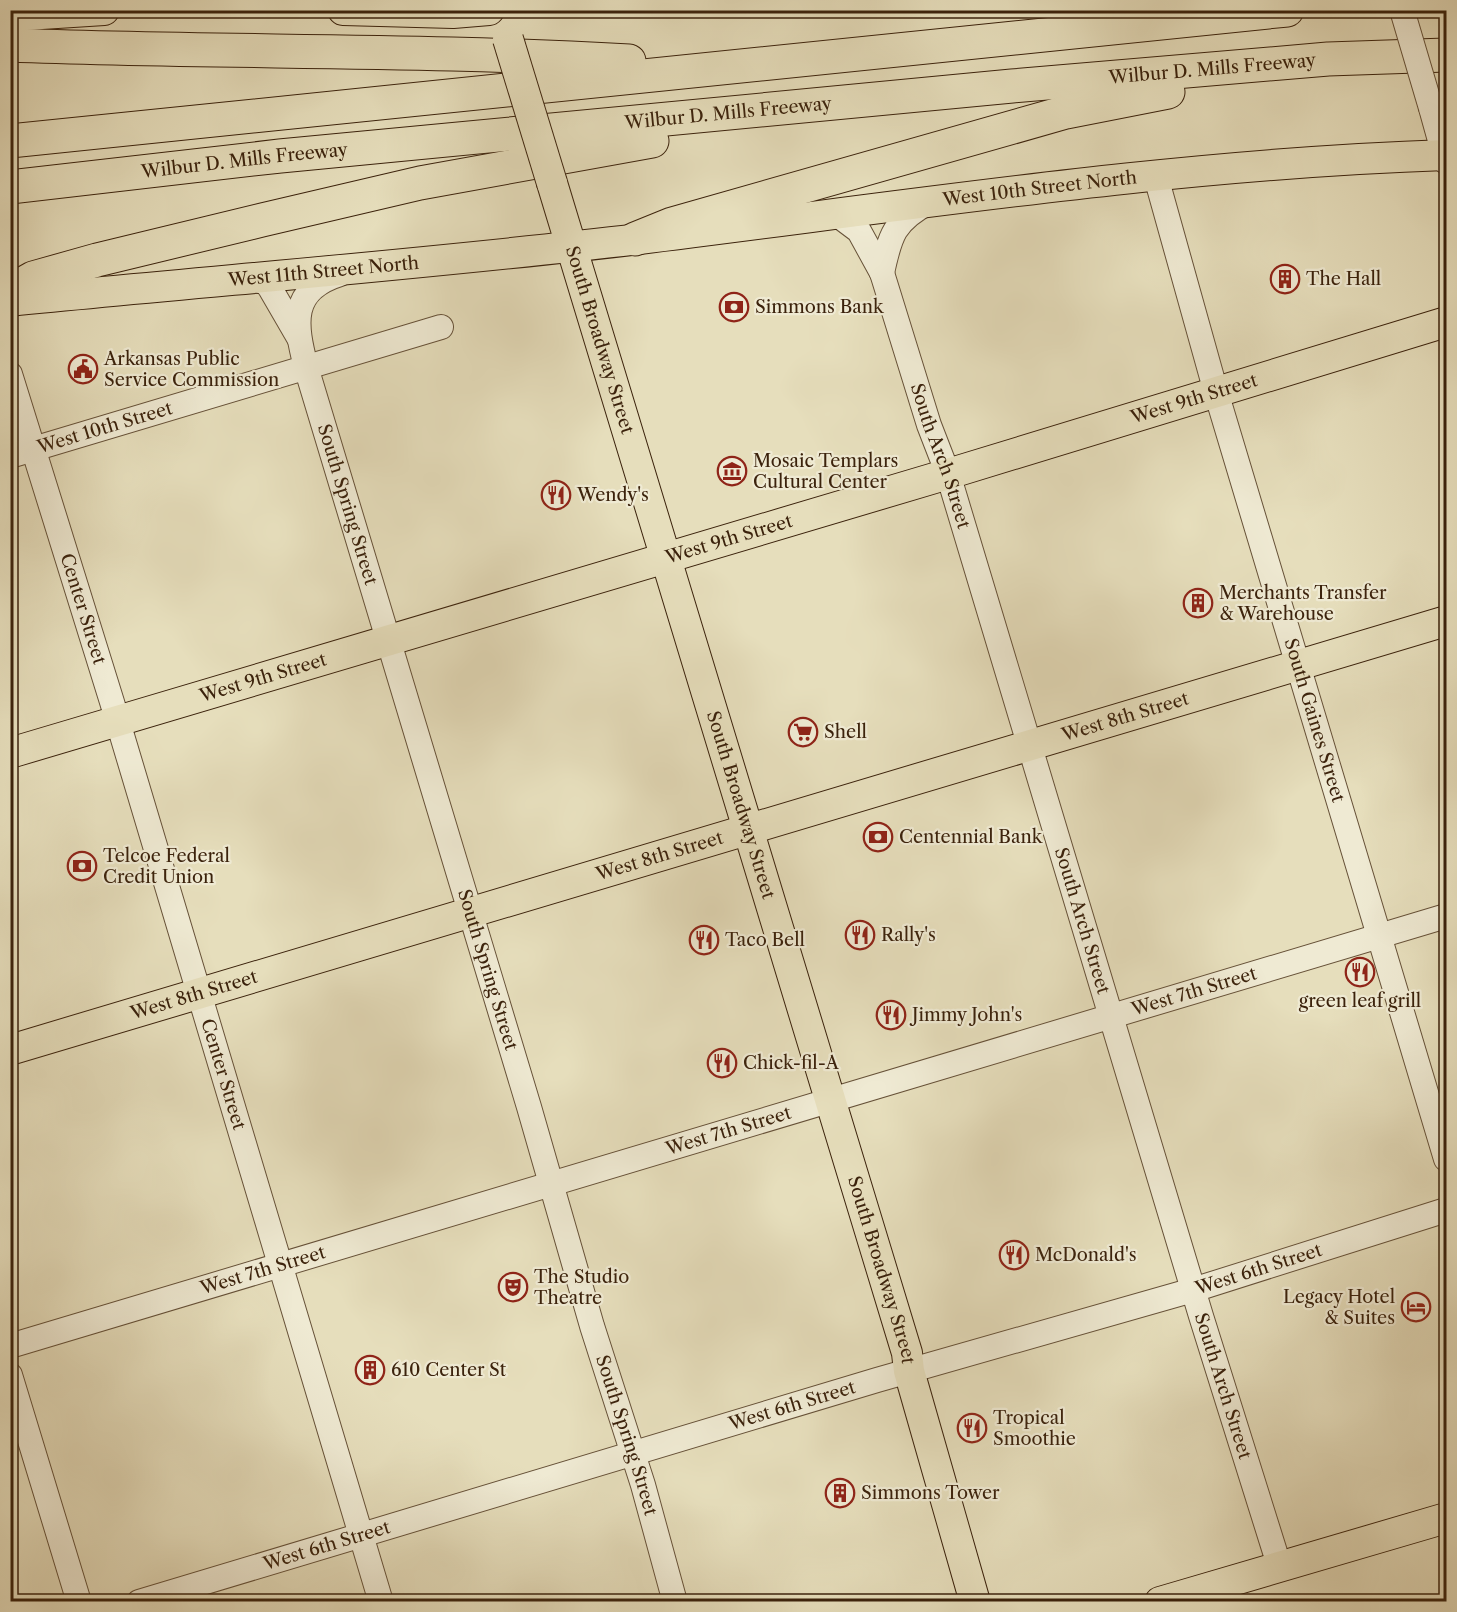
<svg xmlns="http://www.w3.org/2000/svg" width="1457" height="1612" viewBox="0 0 1457 1612" font-family="'Libre Caslon Text',serif">
<rect width="100%" height="100%" fill="#e6debc"/>
<filter id="stains"><feTurbulence type="fractalNoise" baseFrequency=".00333" numOctaves="4"/><feColorMatrix values="0 0 0 0 .2 0 0 0 0 .09 0 0 0 0 .02 0 0 0 .5 -.17"/></filter>
<radialGradient id="worn" r=".72"><stop offset=".6" stop-color="#630" stop-opacity="0"/><stop offset="1" stop-color="#630" stop-opacity=".3"/></radialGradient>
<g fill="none" stroke-linecap="round" stroke-linejoin="round">
<g stroke="#665138" stroke-width="26">
<g id="minor">
<polyline points="1431,108 1446,162"/>
<path id="s1" d="M1156 177 1216 392 1446 1159"/>
<path id="s2" d="M835 213 859 231 882 273 929 425 948 474 1201 1316 1280 1568"/>
<path d="M882 273C890 235 894 221 929 202"/>
<path id="s3" d="M340 274C289 290 295 324 306 367L529 1107 592 1326 643 1485 675 1602"/>
<polyline points="249,277 266,283 270,288 299,338"/>
<path id="s4" d="M10 374 112 702 381 1602"/>
<path id="s5" d="M10 456 441 327"/>
<path id="s6" d="M10 1346 1446 916"/>
<polyline points="10,1375 79,1602"/>
<path id="s7" d="M139 1602 877 1380 1193 1290 1446 1210"/>
</g>
</g>
<g stroke="#3b220c" stroke-width="32">
<g id="major">
<polyline points="343,10 453,13 489,10"/>
<polyline points="10,16 104,10"/>
<path id="s8" d="M552 183 907 1353 909 1371 975 1602"/>
<path id="s9" d="M10 301C220 280 430 264 639 239 907 206 1176 164 1446 155"/>
<path id="s10" d="M10 753 948 474 1446 322"/>
<path id="s11" d="M10 1050 1446 621"/>
<polyline points="1160,1602 1446,1518"/>
</g>
</g>
<g stroke="#3b220c" stroke-width="35">
<g id="highway">
<path d="M10 45C216 53 423 49 629 61"/>
<polyline points="10,141 1287,10"/>
<path id="s12" d="M10 187 280 156 1012 86 1328 59 1446 55"/>
<polyline points="635,239 672,224 1066,112 1168,92"/>
<polyline points="10,291 33,278 97,260 262,220 420,183 652,141"/>
</g>
</g>
<use href="#minor" stroke="#efead3" stroke-width="24"/>
<use href="#major" stroke="#e6debc" stroke-width="30"/>
<use href="#highway" stroke="#e6debc" stroke-width="33"/>
<g stroke="#665138" stroke-width="26" stroke-linecap="butt">
<polyline id="minor-bridge" points="1402,10 1431,108"/>
</g>
<g stroke="#3b220c" stroke-width="32" stroke-linecap="butt">
<polyline id="major-bridge" points="508,39 552,183"/>
</g>
<use href="#minor-bridge" stroke="#efead3" stroke-width="24"/>
<use href="#major-bridge" stroke="#e6debc" stroke-width="30"/>
</g>
<defs>
<g id="building-ring" transform="scale(1.5)"><circle r="9.5" fill="#efead3" stroke="#8f2418" stroke-width="1.5"/><path d="M-4-6H4V6H1V3H-1V6H-4ZM-2.5-4.3h1.7v1.8h-1.7ZM.8-4.3h1.7v1.8H.8ZM-2.5-1h1.7V.8h-1.7ZM.8-1h1.7V.8H.8Z" fill="#8f2418"/></g>
<g id="bank-ring" transform="scale(1.5)"><circle r="9.5" fill="#efead3" stroke="#8f2418" stroke-width="1.5"/><path d="M-6-4H6V4H-6ZM0-2.3a2.3 2.3 0 1 0 0 4.6a2.3 2.3 0 1 0 0-4.6Z" fill="#8f2418"/></g>
<g id="civic-ring" transform="scale(1.5)"><circle r="9.5" fill="#efead3" stroke="#8f2418" stroke-width="1.5"/><path d="M-.6-6.5H3V-4.5H.6V-3L4-1V1h2V6H-6V1h2V-1L-.6-3ZM-1.2 2.5V6h2.4V2.5Z" fill="#8f2418"/></g>
<g id="museum-ring" transform="scale(1.5)"><circle r="9.5" fill="#efead3" stroke="#8f2418" stroke-width="1.5"/><path d="M0-6L6-3V-2H-6V-3ZM-5-1h2V3h-2ZM-1-1h2V3h-2ZM3-1h2V3H3ZM-6 4H6V6H-6Z" fill="#8f2418"/></g>
<g id="restaurant-ring" transform="scale(1.5)"><circle r="9.5" fill="#efead3" stroke="#8f2418" stroke-width="1.5"/><path d="M-5-6h1v4h1v-4h1v4h1v-4h1v5L-1.5 .5V6h-2V.5L-5-1ZM5-6V6H3V1.5H1.5Q1.5-4 5-6Z" fill="#8f2418"/></g>
<g id="supermarket-ring" transform="scale(1.5)"><circle r="9.5" fill="#efead3" stroke="#8f2418" stroke-width="1.5"/><path d="M-6-5.5h2.5l.6 2H6L4.5 2H-2.5L-4.4-4H-6ZM-1.5 3.2a1.3 1.3 0 1 0 .1 0ZM3 3.2a1.3 1.3 0 1 0 .1 0Z" fill="#8f2418"/></g>
<g id="theatre-ring" transform="scale(1.5)"><circle r="9.5" fill="#efead3" stroke="#8f2418" stroke-width="1.5"/><path d="M-5-5.5Q0-4 5-5.5V0Q5 5 0 6Q-5 5-5 0ZM-3.3-2.5H-1v1.5H-3.3ZM1-2.5H3.3v1.5H1ZM-2.8 1Q0 5.5 2.8 1Z" fill="#8f2418"/></g>
<g id="hotel-ring" transform="scale(1.5)"><circle r="9.5" fill="#efead3" stroke="#8f2418" stroke-width="1.5"/><path d="M-6-4.5h1.5V1H6V5H4.5V3h-9V5H-6ZM-4 0a1.8 1.8 0 1 1 3.6 0ZM.5 0V-2.5h3Q6-2.5 6 0Z" fill="#8f2418"/></g>
</defs>
<g fill-rule="evenodd">
<use href="#building-ring" x="1285" y="279"/>
<use href="#bank-ring" x="734" y="307"/>
<use href="#civic-ring" x="83" y="369"/>
<use href="#museum-ring" x="732" y="471"/>
<use href="#restaurant-ring" x="556" y="495"/>
<use href="#building-ring" x="1198" y="603"/>
<use href="#supermarket-ring" x="803" y="732"/>
<use href="#bank-ring" x="878" y="837"/>
<use href="#bank-ring" x="82" y="866"/>
<use href="#restaurant-ring" x="860" y="935"/>
<use href="#restaurant-ring" x="704" y="940"/>
<use href="#restaurant-ring" x="1360" y="972"/>
<use href="#restaurant-ring" x="891" y="1015"/>
<use href="#restaurant-ring" x="722" y="1063"/>
<use href="#restaurant-ring" x="1014" y="1255"/>
<use href="#theatre-ring" x="513" y="1287"/>
<use href="#hotel-ring" x="1416" y="1307"/>
<use href="#building-ring" x="370" y="1370"/>
<use href="#restaurant-ring" x="972" y="1428"/>
<use href="#building-ring" x="840" y="1493"/>
</g>
<g text-anchor="middle" stroke-width="4.5" stroke-linejoin="round" paint-order="stroke">
<g font-size="18" fill="#3b220c" stroke="#efead3">
<text dy="6" stroke="none"><textPath href="#s12" startOffset="1208">Wilbur D. Mills Freeway</textPath></text>
<text dy="6" stroke="none"><textPath href="#s12" startOffset="722">Wilbur D. Mills Freeway</textPath></text>
<text dy="6" stroke="none"><textPath href="#s12" startOffset="236">Wilbur D. Mills Freeway</textPath></text>
<text dy="6" stroke="none"><textPath href="#s9" startOffset="1036">West 10th Street North</textPath></text>
<text dy="6" stroke="none"><textPath href="#s9" startOffset="315">West 11th Street North</textPath></text>
<text dy="6" stroke="none"><textPath href="#s8" startOffset="164">South Broadway Street</textPath></text>
<text dy="6" stroke="none"><textPath href="#s10" startOffset="1236">West 9th Street</textPath></text>
<text dy="6" stroke="none"><textPath href="#s5" startOffset="99">West 10th Street</textPath></text>
<text dy="6" stroke="none"><textPath href="#s2" startOffset="270">South Arch Street</textPath></text>
<text dy="6" stroke="none"><textPath href="#s3" startOffset="258">South Spring Street</textPath></text>
<text dy="6" stroke="none"><textPath href="#s10" startOffset="750">West 9th Street</textPath></text>
<text dy="6" stroke="none"><textPath href="#s4" startOffset="246">Center Street</textPath></text>
<text dy="6" stroke="none"><textPath href="#s10" startOffset="264">West 9th Street</textPath></text>
<text dy="6" stroke="none"><textPath href="#s11" startOffset="1164">West 8th Street</textPath></text>
<text dy="6" stroke="none"><textPath href="#s1" startOffset="566">South Gaines Street</textPath></text>
<text dy="6" stroke="none"><textPath href="#s8" startOffset="650">South Broadway Street</textPath></text>
<text dy="6" stroke="none"><textPath href="#s11" startOffset="678">West 8th Street</textPath></text>
<text dy="6" stroke="none"><textPath href="#s2" startOffset="756">South Arch Street</textPath></text>
<text dy="6" stroke="none"><textPath href="#s3" startOffset="744">South Spring Street</textPath></text>
<text dy="6" stroke="none"><textPath href="#s6" startOffset="1236">West 7th Street</textPath></text>
<text dy="6" stroke="none"><textPath href="#s11" startOffset="192">West 8th Street</textPath></text>
<text dy="6" stroke="none"><textPath href="#s4" startOffset="732">Center Street</textPath></text>
<text dy="6" stroke="none"><textPath href="#s6" startOffset="750">West 7th Street</textPath></text>
<text dy="6" stroke="none"><textPath href="#s7" startOffset="1168">West 6th Street</textPath></text>
<text dy="6" stroke="none"><textPath href="#s6" startOffset="264">West 7th Street</textPath></text>
<text dy="6" stroke="none"><textPath href="#s8" startOffset="1136">South Broadway Street</textPath></text>
<text dy="6" stroke="none"><textPath href="#s2" startOffset="1242">South Arch Street</textPath></text>
<text dy="6" stroke="none"><textPath href="#s7" startOffset="682">West 6th Street</textPath></text>
<text dy="6" stroke="none"><textPath href="#s3" startOffset="1230">South Spring Street</textPath></text>
<text dy="6" stroke="none"><textPath href="#s7" startOffset="196">West 6th Street</textPath></text>
</g>
<g font-size="18" fill="#3b220c" stroke="#efead3" text-anchor="start">
<text x="1306" y="285">The Hall</text>
<text x="755" y="313">Simmons Bank</text>
<text x="104" y="365">Arkansas Public<tspan x="104" dy="21">Service Commission</tspan></text>
<text x="753" y="467">Mosaic Templars<tspan x="753" dy="21">Cultural Center</tspan></text>
<text x="577" y="501">Wendy's</text>
<text x="1219" y="599">Merchants Transfer<tspan x="1219" dy="21">&amp; Warehouse</tspan></text>
<text x="824" y="738">Shell</text>
<text x="899" y="843">Centennial Bank</text>
<text x="103" y="862">Telcoe Federal<tspan x="103" dy="21">Credit Union</tspan></text>
<text x="881" y="941">Rally's</text>
<text x="725" y="946">Taco Bell</text>
<text x="1360" y="1007" text-anchor="middle">green leaf grill</text>
<text x="912" y="1021">Jimmy John's</text>
<text x="743" y="1069">Chick-fil-A</text>
<text x="1035" y="1261">McDonald's</text>
<text x="534" y="1283">The Studio<tspan x="534" dy="21">Theatre</tspan></text>
<text x="1395" y="1303" text-anchor="end">Legacy Hotel<tspan x="1395" dy="21">&amp; Suites</tspan></text>
<text x="391" y="1376">610 Center St</text>
<text x="993" y="1424">Tropical<tspan x="993" dy="21">Smoothie</tspan></text>
<text x="861" y="1499">Simmons Tower</text>
</g>
</g>
<rect width="1457" height="1612" fill="none" stroke="#e6debc" stroke-width="36"/>
<rect x="12" y="12" width="1433" height="1588" fill="none" stroke="#3b220c" stroke-width="3"/>
<rect x="18" y="18" width="1421" height="1576" fill="none" stroke="#3b220c" stroke-width="1.5"/>
<rect width="100%" height="100%" filter="url(#stains)"/>
<rect width="100%" height="100%" fill="url(#worn)"/>
</svg>
